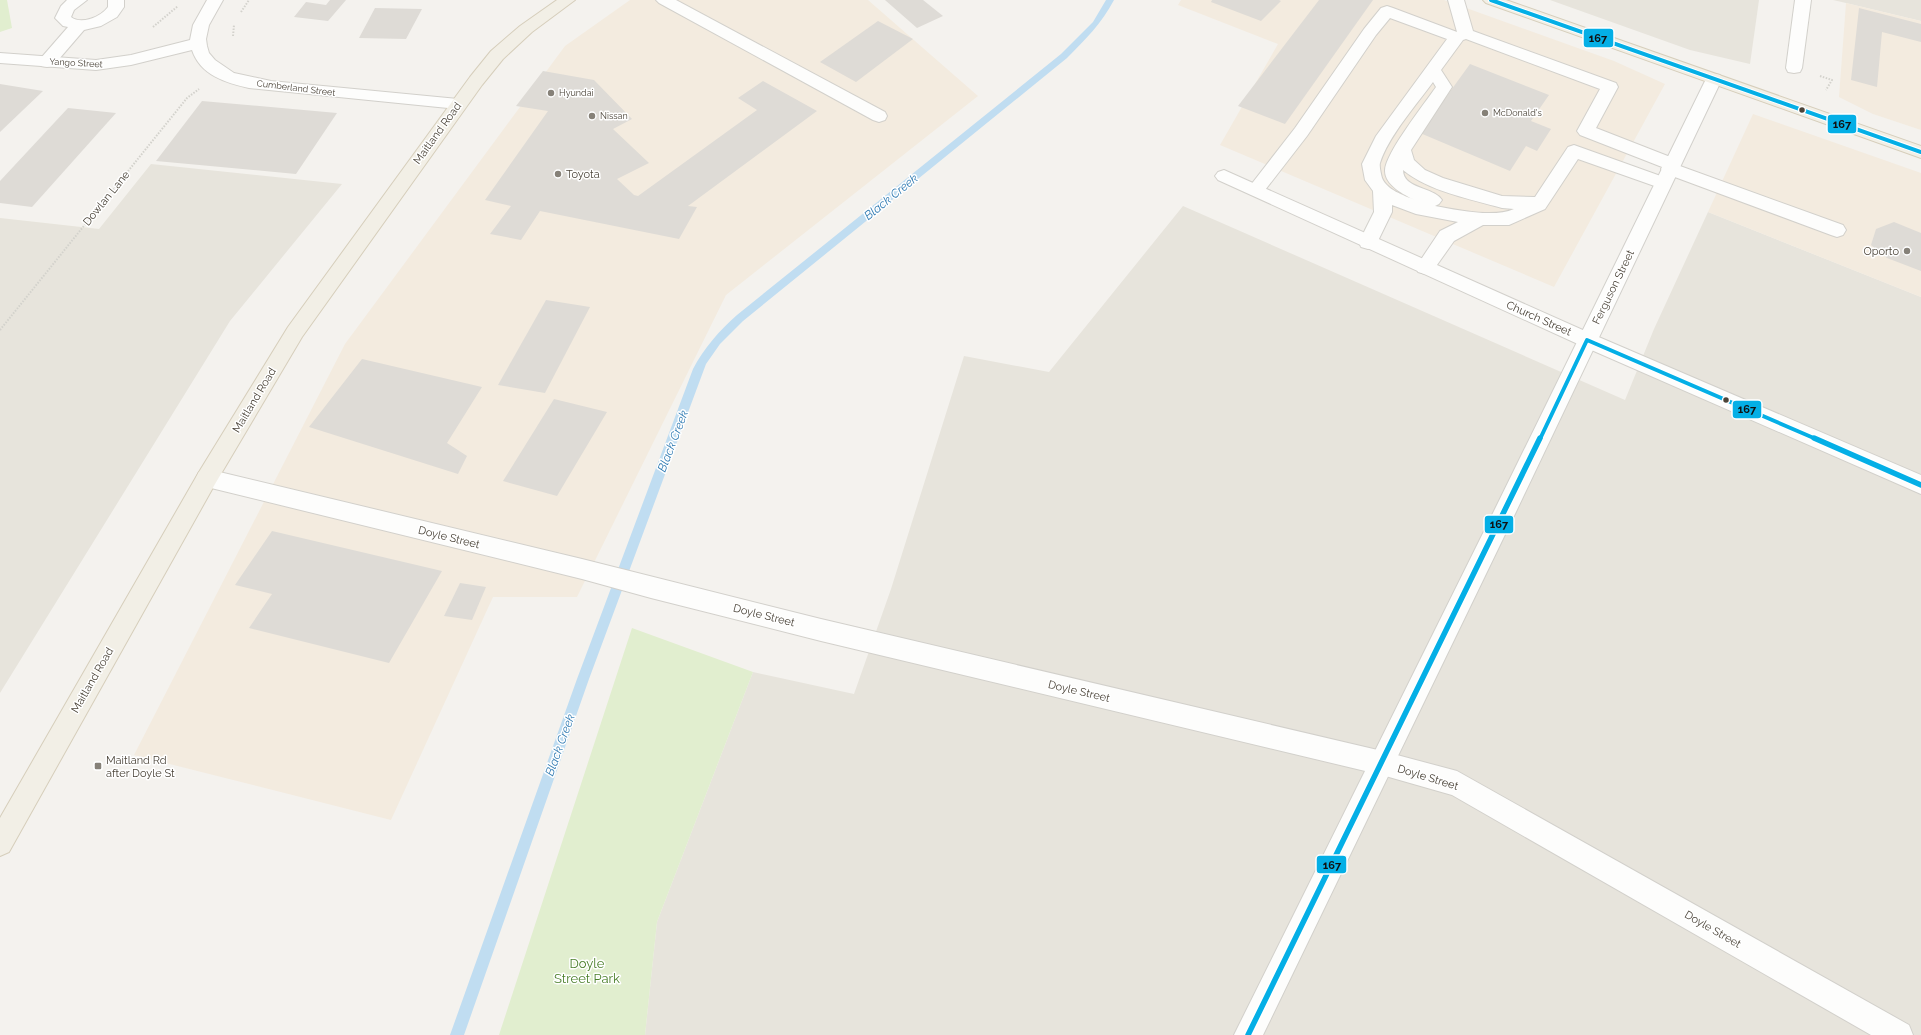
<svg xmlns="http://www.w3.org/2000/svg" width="1921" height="1035" viewBox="0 0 1921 1035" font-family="Raleway,sans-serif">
<rect width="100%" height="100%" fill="#f4f2ee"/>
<g fill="#e7e4dc">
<polygon points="1550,0 1759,0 1750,64 1690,50"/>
<polygon points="1833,0 1921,0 1921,21 1846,3"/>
<polygon points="151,164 342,184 230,321 0,693 0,218 99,229"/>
<polygon points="1183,206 1625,400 1654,329 1708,212 1921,297 1921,1035 645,1035 657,922 753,672 854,694 891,589 964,356 1049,372"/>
</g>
<g fill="#f3ebdf">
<polygon points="630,0 868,0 978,96 726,295 577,597 493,597 391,820 134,755 345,344 565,46"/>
<polygon points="1181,0 1444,0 1614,61 1665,84 1554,287 1220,145 1278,44 1178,5"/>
<polygon points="1846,3 1921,21 1921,130 1873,114 1839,97"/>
<polygon points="1753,114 1921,173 1921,297 1708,212"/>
</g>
<g fill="#e1eecf">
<polygon points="0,0 7,0 12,28 0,32"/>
<polygon points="632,628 753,672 657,922 645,1035 499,1035"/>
</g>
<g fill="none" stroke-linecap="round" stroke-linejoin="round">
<path fill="#c0ddf1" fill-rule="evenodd" d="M1106 0H1114C1102 23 1085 40 1067 58L743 321 720 344 706 364 589 679 464 1035H450L577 679 693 369C704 348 719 331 737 315L1061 54 1093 22Z"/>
</g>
<g fill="#dedbd6">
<polygon points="330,0 346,0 328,21 294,17 306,2 326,5"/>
<polygon points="885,0 923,0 943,16 917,28"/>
<polygon points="1212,0 1279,0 1281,1 1261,21 1211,2"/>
<polygon points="1319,0 1373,0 1285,124 1238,106"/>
<polygon points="375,8 422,9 406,39 359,38"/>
<polygon points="1859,8 1921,24 1921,42 1882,32 1877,87 1851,80"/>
<polygon points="878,21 913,39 856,82 820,62"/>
<polygon points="1470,64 1549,95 1531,121 1551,129 1537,151 1526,146 1510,171 1420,133"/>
<polygon points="543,71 594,80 632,119 613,129 649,163 617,179 634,195 638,196 757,110 738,98 763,81 817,111 688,206 697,207 679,239 540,211 521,240 490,234 511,206 485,200 548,111 516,106"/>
<polygon points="0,84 43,91 0,132"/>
<polygon points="202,101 337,113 296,174 156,161"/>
<polygon points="68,108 116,113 32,207 0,203 0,181"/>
<polygon points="1894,222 1921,233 1921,271 1887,258 1871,245 1876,229"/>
<polygon points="546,300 590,307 545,393 498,385"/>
<polygon points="362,359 482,387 447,443 467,456 458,474 309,427"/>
<polygon points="554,399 607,412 557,496 503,481"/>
<polygon points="272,531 442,571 389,663 249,628 272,594 235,585"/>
<polygon points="460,583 486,587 472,620 444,616"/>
</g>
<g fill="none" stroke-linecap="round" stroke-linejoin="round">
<g stroke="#d2d0cb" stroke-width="2">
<g id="service">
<path d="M67 0H87L74 10 71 17C81 25 101 17 108 7V0H124V7L117 17 101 26 84 30 53 66 47 67 41 66 39 62 41 58 68 27 63 26 55 18 61 6Z"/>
<polygon points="656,0 676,0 885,112 887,116 885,120 879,122 873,120 659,3"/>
<path d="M1448 0H1464L1473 31 1616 83 1618 87 1596 128 1678 160 1681 164 1680 166 1843 225 1846 230 1843 235 1837 237 1831 235 1664 173 1661 169 1662 167 1580 135 1577 131 1600 89 1466 39 1463 40 1441 70 1452 87 1411 150 1414 160 1425 170 1443 178 1502 196 1535 197 1568 147 1574 145 1669 179 1672 183 1669 187 1663 189 1578 159 1545 209 1509 225H1483L1454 241 1432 272 1425 274 1418 272 1416 267 1440 231 1458 222 1416 214 1392 205V212L1375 247 1368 249 1361 247 1359 242 1374 212 1373 191 1365 180 1362 164 1376 136 1447 39 1390 18 1376 35 1307 136 1262 194 1256 196 1250 194 1247 190 1250 186 1295 128 1364 29 1381 8 1387 6 1393 8 1457 32ZM1433 82 1436 87C1425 103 1384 155 1385 171 1385 185 1404 195 1415 200 1403 195 1387 190 1382 178 1381 174 1379 166 1380 163 1388 137 1417 104 1433 82ZM1403 170C1428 191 1470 199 1502 208L1514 209C1494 218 1457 210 1435 206L1439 204 1442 200C1434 187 1403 189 1403 170Z"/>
</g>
</g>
<g stroke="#d2d0cb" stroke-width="2">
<g id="minor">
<path d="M207 0H223L209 25 206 39 207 46 209 53 215 60 234 73 271 81 458 99 464 100 466 104 464 108 458 109 249 88C226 83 200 75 192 50L131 65 96 70 0 63V53L96 60 131 55 190 40 193 25Z"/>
<polygon points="1795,0 1811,0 1802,68 1800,72 1794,73 1788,72 1786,68"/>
<polygon points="1224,170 1594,335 1921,475 1921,494 1580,345 1218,180 1215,176 1218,172"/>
<polygon points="207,469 582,559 821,619 1382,751 1457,771 1909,1025 1913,1035 1871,1035 1452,795 1382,775 821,641 651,598 582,579 207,487 199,484 196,478 199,472"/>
</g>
</g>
<g stroke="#d2d0cb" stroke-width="2">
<polygon id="tertiary" points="1714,74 1720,75 1722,79 1514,516 1263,1035 1234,1035 1495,509 1706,79 1708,75"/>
</g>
<g stroke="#d6cebb" stroke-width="2">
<g id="primary">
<polygon points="557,0 575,0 532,32 503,59 482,85 302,337 215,484 9,852 0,856 0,818 199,472 288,327 470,77 491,51 520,26"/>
<polygon points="1483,0 1506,0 1921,146 1921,158 1486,3"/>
</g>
</g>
<g stroke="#d3d2cc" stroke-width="2" stroke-dasharray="1.5 1.5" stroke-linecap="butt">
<polyline points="241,12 249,0"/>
<polyline points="153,27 178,6"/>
<polyline points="233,36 234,25"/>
<polyline points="1820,76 1832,80 1826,90"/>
<polyline points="0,330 187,98 199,89"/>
</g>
<use href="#service" fill="#fdfdfc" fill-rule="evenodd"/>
<use href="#minor" fill="#fdfdfc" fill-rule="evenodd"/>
<use href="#tertiary" fill="#fdfdfc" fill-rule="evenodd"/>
<use href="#primary" fill="#f2efe6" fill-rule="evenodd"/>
<g stroke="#fff" stroke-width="6">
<g id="bus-1-far1">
<polyline points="1491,0 1921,152"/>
<polyline points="1540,439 1587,340 1816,439"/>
</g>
</g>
<g stroke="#fff" stroke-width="8">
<g id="bus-1">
<polyline points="1814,438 1921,485"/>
<polyline points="1248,1035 1540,438"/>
</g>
</g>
<use href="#bus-1-far1" stroke="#04afe6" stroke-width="4"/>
<use href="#bus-1" stroke="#04afe6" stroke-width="5.5"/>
</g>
<g fill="#868178" stroke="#fff" stroke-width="1.5">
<circle cx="551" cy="93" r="4"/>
<circle cx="1485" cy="113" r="4"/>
<circle cx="592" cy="116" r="4"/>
<circle cx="558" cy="174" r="4"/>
<circle cx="1907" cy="251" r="4"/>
<rect x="94" y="762" width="8" height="8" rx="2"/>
</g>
<g fill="#4b4439" stroke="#fff" stroke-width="1.5">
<circle cx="1802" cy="110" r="3.5"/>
<circle cx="1726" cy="400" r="3.5"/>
</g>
<g text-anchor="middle" stroke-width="3" stroke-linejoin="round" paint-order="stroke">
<g font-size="9" fill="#4b4439" stroke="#fff">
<text transform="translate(76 63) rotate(3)" y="3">Yango Street</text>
<text transform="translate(296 88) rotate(7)" y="3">Cumberland Street</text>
</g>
<g font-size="9" fill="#4b4439" stroke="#fff" text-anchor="start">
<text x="559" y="96">Hyundai</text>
<text x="1493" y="116">McDonald's</text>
<text x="600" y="119">Nissan</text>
</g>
<g font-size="11" fill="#4b4439" stroke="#fff">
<text transform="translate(437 133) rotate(-54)" y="4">Maitland Road</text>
<text transform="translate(106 198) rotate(-51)" y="4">Dowlan Lane</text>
<text transform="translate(1613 287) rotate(-64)" y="4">Ferguson Street</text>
<text transform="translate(1539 318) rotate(24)" y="4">Church Street</text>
<text transform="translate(254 400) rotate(-59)" y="4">Maitland Road</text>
<text transform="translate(449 537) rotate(14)" y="4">Doyle Street</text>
<text transform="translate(764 615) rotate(14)" y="4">Doyle Street</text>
<text transform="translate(92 680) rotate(-60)" y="4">Maitland Road</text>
<text transform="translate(1079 691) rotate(13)" y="4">Doyle Street</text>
<text transform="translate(1428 777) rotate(17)" y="4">Doyle Street</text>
<text transform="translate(1713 929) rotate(30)" y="4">Doyle Street</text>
</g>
<g font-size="11" fill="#4b4439" stroke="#fff" text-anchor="start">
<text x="566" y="178">Toyota</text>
<text x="1899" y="255" text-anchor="end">Oporto</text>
<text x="106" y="764">Maitland Rd<tspan x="106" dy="13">after Doyle St</tspan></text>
</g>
<g font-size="12" font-style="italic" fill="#2e7ab2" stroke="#fff">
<text transform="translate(891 197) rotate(-39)" y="4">Black Creek</text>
<text transform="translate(673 441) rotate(-69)" y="4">Black Creek</text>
<text transform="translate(560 745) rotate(-70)" y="4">Black Creek</text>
</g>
<g font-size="13" fill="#4a7f2a" stroke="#fff">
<text x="587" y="968">Doyle<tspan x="587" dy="15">Street Park</tspan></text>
</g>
</g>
<g stroke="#fff" stroke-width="1.5">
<rect x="1583" y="28" width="31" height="20" rx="4" fill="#04afe6"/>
<rect x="1827" y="114" width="30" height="20" rx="4" fill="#04afe6"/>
<rect x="1732" y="400" width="30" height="19" rx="4" fill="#04afe6"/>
<rect x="1484" y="515" width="30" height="19" rx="4" fill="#04afe6"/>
<rect x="1316" y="855" width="31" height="19" rx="4" fill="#04afe6"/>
</g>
<g font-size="11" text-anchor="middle" font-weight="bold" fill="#111">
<text x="1598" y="42">167</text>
<text x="1842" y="128">167</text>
<text x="1747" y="413">167</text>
<text x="1499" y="528">167</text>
<text x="1332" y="869">167</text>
</g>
</svg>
